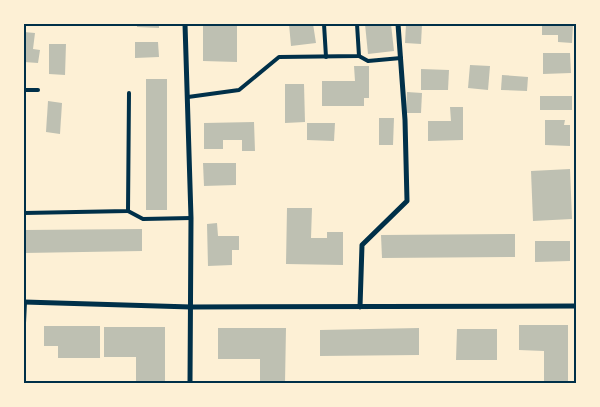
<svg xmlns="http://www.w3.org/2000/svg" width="600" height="407" viewBox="0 0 600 407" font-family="Barlow,sans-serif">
<rect width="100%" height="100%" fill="#fdf0d5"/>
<g fill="#bec0b2">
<polygon points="137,24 159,24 159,28 137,27"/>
<polygon points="203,24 237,24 237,62 203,61"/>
<polygon points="289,24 313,24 316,43 291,46"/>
<polygon points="365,24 391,24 394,51 368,54"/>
<polygon points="406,24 422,24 421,44 405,43"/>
<polygon points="542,24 573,24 572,43 558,42 558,35 542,35"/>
<polygon points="24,32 35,33 33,49 40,50 38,63 24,62"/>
<polygon points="135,42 158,42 159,57 135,58"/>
<polygon points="49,44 66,44 65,75 49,74"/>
<polygon points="543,53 570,53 571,73 543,74"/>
<polygon points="470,65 490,66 488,90 468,88"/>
<polygon points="354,66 369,66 369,98 364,98 364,106 322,106 322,81 355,81"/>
<polygon points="421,69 449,70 448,90 421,90"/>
<polygon points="502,75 528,77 527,91 501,90"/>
<rect x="146" y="79" width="21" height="131"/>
<polygon points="285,84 304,84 305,122 285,123"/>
<polygon points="407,92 422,93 421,113 406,113"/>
<rect x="540" y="96" width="32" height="14"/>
<polygon points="48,101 62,103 60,134 46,132"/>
<polygon points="450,107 463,107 463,140 428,141 428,121 451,121"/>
<polygon points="379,118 394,118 393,145 379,145"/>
<polygon points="545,120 565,120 564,125 570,125 570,146 545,145"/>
<polygon points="254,122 255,151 242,151 242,140 223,140 223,149 204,149 204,123"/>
<polygon points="307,123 335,123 334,141 307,140"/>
<polygon points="203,163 236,163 236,185 204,186"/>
<polygon points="570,169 572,219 533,221 531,171"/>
<polygon points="287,208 312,208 311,238 327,238 327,232 343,232 343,265 286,264"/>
<polygon points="217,223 218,236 239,236 239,250 232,250 232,265 208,266 207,224"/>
<polygon points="142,229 142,251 24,253 24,230"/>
<polygon points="515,234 515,257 382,258 381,235"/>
<polygon points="535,241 570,241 570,261 535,262"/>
<polygon points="519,325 568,325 568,383 544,383 544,351 519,350"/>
<polygon points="44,326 100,326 100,358 58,358 58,346 44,346"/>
<polygon points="104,327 165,327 165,383 136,383 136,357 104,357"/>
<polygon points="218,328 286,328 285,383 260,383 260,359 218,359"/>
<polygon points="419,328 419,355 320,356 320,330"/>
<polygon points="457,329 497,329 497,360 456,360"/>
</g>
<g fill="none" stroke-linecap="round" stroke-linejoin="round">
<g stroke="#003049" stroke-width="4">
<polyline points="324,24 326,57"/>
<polyline points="359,56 368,61 401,58"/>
<polyline points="24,90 38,90"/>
<polyline points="188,97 239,90 279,57 359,56 357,24"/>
<polyline points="128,211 143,219 191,218"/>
<polyline points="24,213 128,211 129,93"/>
<polyline points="24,323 25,302"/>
</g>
<g stroke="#003049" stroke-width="5">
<polyline points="185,24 191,218 190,383"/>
<polyline points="24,302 191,307 576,306"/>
<polyline points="360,307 362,245 407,201 405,120 398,24"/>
</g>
</g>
<rect width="600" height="407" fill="none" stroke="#fdf0d5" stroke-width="50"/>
<rect x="25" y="25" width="550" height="357" fill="none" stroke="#003049" stroke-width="2"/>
</svg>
